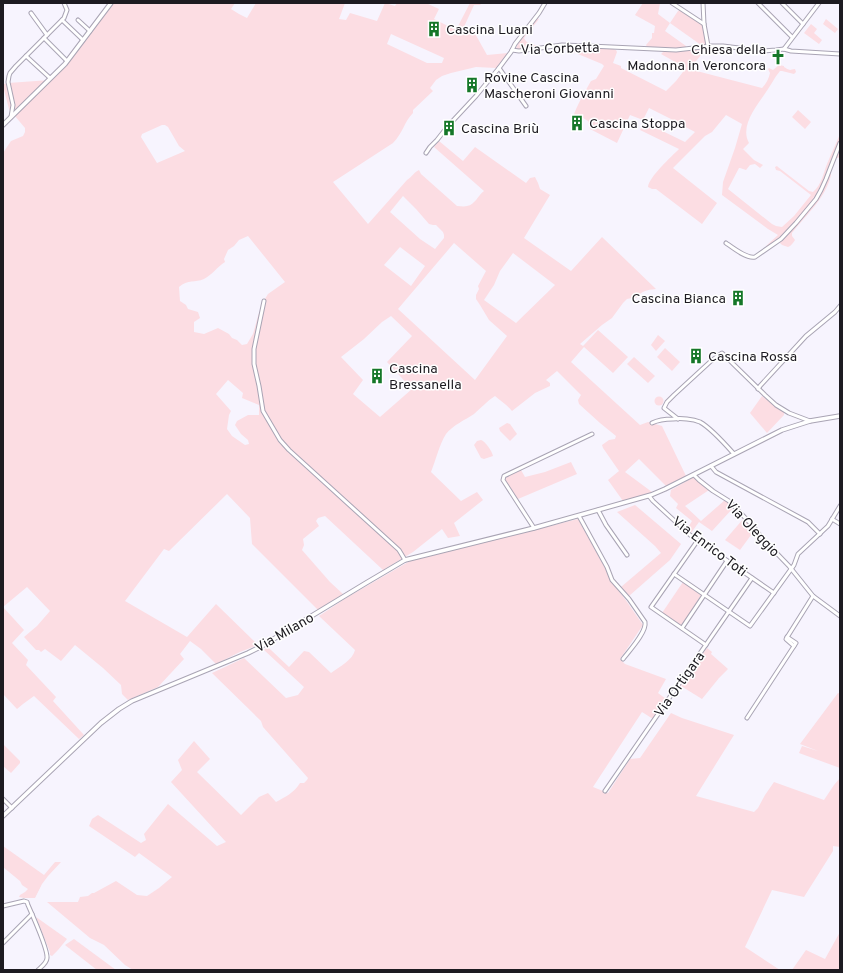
<svg xmlns="http://www.w3.org/2000/svg" width="843" height="973" viewBox="0 0 843 973" font-family="Overpass,sans-serif">
<rect width="100%" height="100%" fill="#f7f4fe"/>
<g fill="#fcdde3" fill-rule="evenodd">
<path d="M114 3H235L231 9 239 14 247 18 256 3H345L339 19 346 20 350 13 377 21 385 3 395 6 397 3H426L439 9 434 19 456 30 470 3H482L480 5H474L463 29 473 30 487 55 508 53 496 68 476 67 451 73 442 76 436 80 430 88 433 91 413 110V113C404 122 403 133 393 143L333 182 368 224 407 180C412 177 414 172 419 170L421 174 457 206C460 206 464 207 467 206 475 205 478 195 484 191L434 147 439 141 463 161 475 147 526 183 530 178 535 177 538 183 540 189 550 195 524 238 571 271 602 237 656 289C646 290 642 291 636 298H632L627 299 623 303 612 318 602 325 580 344 583 346 598 330 628 357 613 373 584 347 571 362 640 425 648 422 662 426 686 476 666 486 639 459 625 472 652 492 648 495 623 501 608 480 619 471 603 448 602 445 609 440 615 439 616 436 600 423 579 404 578 400 581 395 557 371 546 380 550 383V386L535 393 512 411C507 405 501 401 495 396 487 401 481 408 474 414 465 420 453 425 446 434 439 445 436 460 431 472L461 501 477 492 483 500 454 523 460 536 448 538 442 529 413 552 383 570 325 516 318 518 316 521 319 526 303 539 304 545 302 550 330 582 343 594 318 610 252 544 250 518 227 494 169 551 164 549 125 601 187 637 216 604 258 645 240 652 216 664 201 649 190 641 180 654 184 659 158 687 128 700 122 694 121 685 103 668 75 645 61 661 45 649 41 652 39 650H36L24 637 37 626 50 611 27 587 3 607 24 630 12 643 28 660 26 665 56 697 53 701 84 735 79 739 34 696 23 704 17 709 3 694V153L11 141 23 136 25 132V128L9 109 3 86 4 84 8 83 50 80 59 73 86 40ZM391 34 444 58 442 63H427L387 44ZM162 125H165L168 127 179 146 185 151 157 163 141 137 142 134ZM403 196 416 209 429 224 433 225H436L443 232 444 235V238L435 249 420 239 390 212ZM248 236 285 282 268 294 263 302 258 316 253 334 247 344 242 345 237 340 232 338 229 334 218 328 204 334 194 332V322L200 318 198 312 188 309 186 305 180 301 179 287C188 279 195 283 204 279 212 275 217 267 225 262L224 259 228 250 234 246 239 240ZM454 243 486 271 478 286 479 289 476 295V299L480 305 489 320 507 336 475 380 398 309ZM400 247 425 266 411 286 384 265ZM513 253 555 285 516 323 484 300 494 285 500 271ZM391 316 412 336 387 362 412 389 380 417 353 394 363 380 341 357 364 339 382 322ZM228 380 243 393 242 398 259 405V415H248L237 421 235 425 241 434 248 440 249 444 245 445 232 436 227 429 229 415 231 411 216 394Z"/>
<polygon points="643,3 660,3 658,14 670,23 678,11 680,10 703,25 706,44 701,45 670,23 665,31 686,46 686,48 674,48 647,47 646,45 652,38 652,33 654,33 655,26 635,15"/>
<path d="M537 18 539 19 524 38C527 44 532 45 538 45L539 46 520 49H517L516 48 519 42Z"/>
<polygon points="826,19 838,29 835,33 823,24"/>
<polygon points="811,24 817,29 814,33 822,40 819,44 804,33"/>
<path d="M562 47 610 48 616 50 617 52 613 63 621 66V68L666 91 676 81 686 68 661 54 664 51H680L706 48 703 53 689 69 762 88C766 84 769 78 770 73L768 69 769 68 773 70 779 65 784 66V67C791 71 789 70 795 69L796 72 794 74 782 71H780C774 78 770 87 764 95 755 108 740 127 749 143L743 149 754 160 763 165 760 168 755 164 750 165 746 170 740 168H739L728 189 772 224 776 226 782 227 794 216 811 195 780 171 776 170 775 167 777 166 778 167 809 191 813 192C822 184 823 174 827 164 831 154 836 144 840 134V156L838 158H834L830 172 831 175C826 198 806 215 792 233V236L795 240C793 243 791 246 788 247L782 245 777 240 767 248 766 247V246L778 235 768 229 722 195 723 182 735 148 742 124 726 115 712 132 705 136 673 168 717 203 702 224 656 189H652L648 187C649 177 671 157 679 149L640 130 644 122 685 142 695 132 676 122 675 125 669 122 671 119 649 108 643 120 630 115 617 143 590 129 588 121 580 116 579 114 575 119H573C574 110 586 90 591 81L596 79 604 66 602 64 566 49H562Z"/>
<polygon points="798,110 811,122 805,129 792,117"/>
<polygon points="658,335 665,341 656,351 651,345"/>
<polygon points="665,348 680,362 672,371 657,357"/>
<polygon points="634,357 655,376 648,383 627,364"/>
<polygon points="762,396 784,411 784,415 767,433 750,413"/>
<circle cx="659" cy="401" r="4.5"/>
<polygon points="507,423 510,424 517,434 510,441 500,431 499,428"/>
<path d="M481 440C485 441 492 451 493 456L484 459 481 458 474 445 477 441Z"/>
<polygon points="571,462 577,474 518,499 505,480 506,476 521,470 525,477 545,472"/>
<polygon points="694,477 709,490 685,506 701,521 725,500 733,508 712,531 699,522 691,533 687,529 692,521 676,508 678,504 670,496 671,490"/>
<polygon points="635,505 681,544 670,560 662,567 629,596 621,587 661,553 655,546 617,512"/>
<polygon points="744,518 751,526 754,531 740,550 725,540"/>
<path d="M578 519 609 575 611 581 625 599 643 625 620 659 625 664 666 679 658 693 666 699 653 719 642 712 593 787 608 793 630 759 640 758 671 713 682 718 734 735 696 796 754 812 758 808 765 795 774 782 824 800 834 785 840 778V847L833 846V851L804 897 772 890 745 947 780 970H133L125 965 104 945 90 938 47 902H78L80 897 88 896 92 893H94L116 881 137 895 147 896 159 888 172 877 139 853 135 857 89 826 92 819 98 815 141 843 146 840 144 834 168 804 217 846 226 842 171 782 182 770 178 760 194 741 210 759 197 772 241 815 259 797 268 793 276 802C285 797 294 793 300 783H304L307 780 308 778 263 727 261 721 212 673 244 658 286 698 298 695 304 687 264 650 267 647 271 650 289 667 304 651 309 652 331 673C339 667 353 660 355 650L319 616 346 598 410 561Z"/>
<polygon points="683,582 701,595 684,624 680,625 662,613"/>
<polygon points="707,648 712,652 711,654 728,669 719,678 702,699 681,686 698,660"/>
<polygon points="838,693 840,694 840,768 799,753 802,746 818,751 800,744"/>
<polygon points="3,744 20,761 20,763 11,773 3,766"/>
<polygon points="3,846 44,875 55,862 61,862 48,876 42,884 35,898 24,898 19,897 20,895 25,892 28,889 22,885 20,881 3,867"/>
<polygon points="36,917 67,939 58,950 52,956 50,955 50,952"/>
<polygon points="840,932 840,970 792,970 806,950 825,959"/>
<polygon points="74,939 116,970 97,970 65,945"/>
</g>
<g fill="none" stroke-linecap="round" stroke-linejoin="round">
<g stroke="#a9a4b4" stroke-width="5">
<g id="minor">
<polyline points="672,3 704,24"/>
<polyline points="703,3 704,24 708,46"/>
<polyline points="758,3 792,37"/>
<polyline points="782,3 803,24"/>
<polyline points="31,13 47,35"/>
<polyline points="62,20 83,40"/>
<polyline points="78,20 90,31"/>
<polyline points="44,38 67,61"/>
<polyline points="784,49 819,3"/>
<polyline points="512,50 519,51 562,45 590,46 676,50 711,46 723,46 763,51 776,50 784,49 791,51 840,54"/>
<polyline points="26,56 50,78"/>
<polyline points="499,68 526,106"/>
<polyline points="11,117 13,105 8,82 9,76 10,73 16,66 64,18 67,10 64,3"/>
<polyline points="426,153 430,147 437,140 448,126 476,96 499,68 511,52 515,44 539,13 545,3"/>
<path d="M726 243C733 248 747 259 755 257L781 239 796 223 816 199 821 190 826 179 840 143"/>
<polyline points="264,301 254,349 254,364 259,386 263,411 280,440 289,450 399,550 405,560"/>
<polyline points="758,389 760,386 806,336 835,312 840,306"/>
<polyline points="678,419 664,408 667,402 674,395 711,361 722,353 765,395 776,405 789,413 810,421"/>
<path d="M652 423C658 420 666 419 673 419 681 418 693 419 700 422 711 428 726 445 734 454"/>
<polyline points="711,466 716,472 808,522 820,534"/>
<polyline points="694,475 699,480 713,491 729,501 753,526 762,538 789,566 813,596 840,616"/>
<polyline points="649,496 653,501 690,535 774,593"/>
<polyline points="598,510 606,525 627,555"/>
<path d="M579 516 607 567 612 580 629 599 645 622C647 632 629 651 623 659"/>
<polyline points="832,519 840,524"/>
<polyline points="534,528 503,480 504,476 592,434"/>
<polyline points="698,540 651,607 706,645"/>
<polyline points="674,574 750,626 794,565 798,554 828,526 840,506"/>
<polyline points="682,628 727,561"/>
<polyline points="794,646 786,639 813,596"/>
<polyline points="747,718 796,643 787,637"/>
<polyline points="605,791 752,578"/>
<polyline points="3,799 12,808"/>
<path d="M3 906 24 901 27 902 28 905C32 914 48 950 47 958 47 963 41 967 38 970"/>
<polyline points="3,943 32,914"/>
</g>
</g>
<g stroke="#a9a4b4" stroke-width="5.5">
<g id="tertiary">
<polyline points="3,125 65,64 111,3"/>
<polyline points="3,816 101,723 119,709 132,701 248,653 262,646 366,583 405,560 534,528 651,495 665,489 782,430 810,421 840,416"/>
</g>
</g>
<use href="#minor" stroke="#fff" stroke-width="3"/>
<use href="#tertiary" stroke="#fff" stroke-width="3.5"/>
</g>
<defs>
<g id="building-bare" transform="scale(1.2)"><path d="M-4-6H4V6H1V3H-1V6H-4ZM-2.5-4.3h1.7v1.8h-1.7ZM.8-4.3h1.7v1.8H.8ZM-2.5-1h1.7V.8h-1.7ZM.8-1h1.7V.8H.8Z" fill="#157728" stroke="#fff" stroke-width="2.5" paint-order="stroke"/></g>
<g id="church-bare" transform="scale(1.2)"><path d="M-1.2-6h2.4v3.5h3.3v2.4h-3.3V6h-2.4V-.1h-3.3v-2.4h3.3Z" fill="#157728" stroke="#fff" stroke-width="2.5" paint-order="stroke"/></g>
</defs>
<g fill-rule="evenodd">
<use href="#building-bare" x="434" y="29"/>
<use href="#church-bare" x="778" y="57"/>
<use href="#building-bare" x="472" y="85"/>
<use href="#building-bare" x="577" y="123"/>
<use href="#building-bare" x="449" y="128"/>
<use href="#building-bare" x="738" y="298"/>
<use href="#building-bare" x="696" y="356"/>
<use href="#building-bare" x="377" y="376"/>
</g>
<g text-anchor="middle" stroke-width="3" stroke-linejoin="round" paint-order="stroke">
<g font-size="14" fill="#1d1b21" stroke="#fff" text-anchor="start">
<text x="446" y="34">Cascina Luani</text>
<text x="766" y="54" text-anchor="end">Chiesa della<tspan x="766" dy="16">Madonna in Veroncora</tspan></text>
<text x="484" y="82">Rovine Cascina<tspan x="484" dy="16">Mascheroni Giovanni</tspan></text>
<text x="589" y="128">Cascina Stoppa</text>
<text x="461" y="133">Cascina Briù</text>
<text x="726" y="303" text-anchor="end">Cascina Bianca</text>
<text x="708" y="361">Cascina Rossa</text>
<text x="389" y="373">Cascina<tspan x="389" dy="16">Bressanella</tspan></text>
</g>
<g font-size="14" fill="#1d1b21" stroke="#fff">
<text transform="translate(560 48) rotate(-2)" y="5">Via Corbetta</text>
<text transform="translate(753 528) rotate(47)" y="5">Via Oleggio</text>
<text transform="translate(710 546) rotate(37)" y="5">Via Enrico Toti</text>
<text transform="translate(284 632) rotate(-30)" y="5">Via Milano</text>
<text transform="translate(679 684) rotate(-55)" y="5">Via Ortigara</text>
</g>
</g>
<rect width="843" height="973" fill="none" stroke="#1d1b21" stroke-width="8"/>
</svg>
